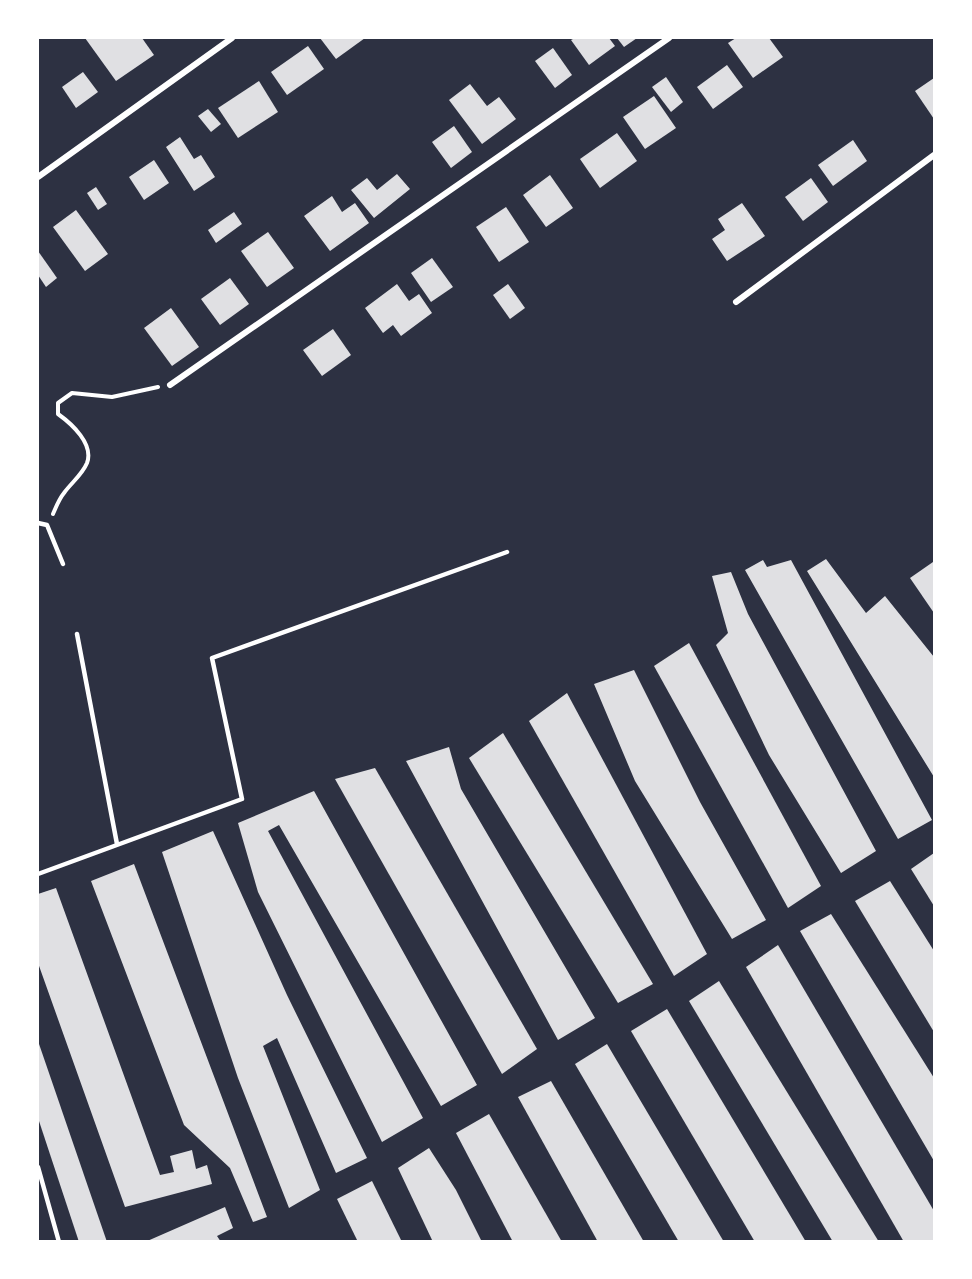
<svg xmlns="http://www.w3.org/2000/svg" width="972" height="1279" viewBox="0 0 972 1279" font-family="Georgia,serif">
<rect width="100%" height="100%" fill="#2d3142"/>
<g fill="#e0e0e3">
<polygon points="85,38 142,38 154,55 116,81"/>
<polygon points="320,38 365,38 336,59"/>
<polygon points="575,38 609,38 615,46 589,65 571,40"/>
<polygon points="617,38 637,38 624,47"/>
<polygon points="736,38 769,38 783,57 753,78 728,43"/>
<polygon points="308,46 324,69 287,95 271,72"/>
<polygon points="553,48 572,75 555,88 535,61"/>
<polygon points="727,65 743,87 713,109 697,87"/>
<polygon points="83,72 98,92 76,108 62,87"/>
<polygon points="666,77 683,102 671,112 652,87"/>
<polygon points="934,78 934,119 915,91"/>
<polygon points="259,81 278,112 238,138 218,108"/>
<polygon points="470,84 487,106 499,97 516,119 482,144 449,100"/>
<polygon points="654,96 676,128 645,149 623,117"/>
<polygon points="208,109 221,124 211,132 198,116"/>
<polygon points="454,126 472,152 451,168 432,142"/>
<polygon points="617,133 637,161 600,188 580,159"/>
<polygon points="180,137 194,159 201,155 215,177 194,191 166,147"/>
<polygon points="853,140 867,161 833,186 818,165"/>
<polygon points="154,160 169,183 144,200 129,177"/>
<polygon points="397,174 410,189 374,218 351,190 367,178 377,190"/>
<polygon points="550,175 573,208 546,227 523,195"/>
<polygon points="811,178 828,202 803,221 785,197"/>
<polygon points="96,187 107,204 98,210 87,193"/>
<polygon points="332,196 342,212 355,203 369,223 330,251 304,216"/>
<polygon points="742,203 765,236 727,261 712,239 725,230 718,219"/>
<polygon points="506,207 529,242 499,262 476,227"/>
<polygon points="76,210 108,254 85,271 53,227"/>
<polygon points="234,212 242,224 216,243 208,230"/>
<polygon points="268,232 294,268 267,287 241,251"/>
<polygon points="38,251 57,278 46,287 38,275"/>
<polygon points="432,258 453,287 431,302 411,273"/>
<polygon points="230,278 249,304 220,325 201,299"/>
<polygon points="397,284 409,301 419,294 432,313 401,336 393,325 383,333 365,308"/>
<polygon points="508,284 525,308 510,319 493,295"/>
<polygon points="171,308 199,347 172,366 144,328"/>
<polygon points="333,329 351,355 322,376 303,350"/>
<polygon points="826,559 866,613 885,596 934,657 934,777 807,571"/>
<polygon points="763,560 767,567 791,560 932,820 898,839 745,570"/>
<polygon points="933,562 934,565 934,613 910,578"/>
<polygon points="731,572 748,614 876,851 841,873 769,755 716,645 728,633 712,576"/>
<polygon points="689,643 821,886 788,908 654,666"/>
<polygon points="634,670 700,802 766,920 732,939 635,781 594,684"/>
<polygon points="567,693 707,954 674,976 529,721"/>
<polygon points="503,733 653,984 618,1003 469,758"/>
<polygon points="449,747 461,789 595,1018 558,1040 406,761"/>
<polygon points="375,768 537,1049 502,1074 335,779"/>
<polygon points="314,791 477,1085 441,1106 279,825 268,831 423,1118 382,1142 258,892 238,823"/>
<polygon points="213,831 287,995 367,1158 336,1173 277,1038 263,1046 320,1190 289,1208 238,1078 162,852"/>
<polygon points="934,853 934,906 911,869"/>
<polygon points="134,864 267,1217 253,1222 230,1168 184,1125 91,881"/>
<polygon points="890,881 934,951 934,1032 855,901"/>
<polygon points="56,888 160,1175 174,1172 170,1156 192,1150 196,1169 207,1165 212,1184 125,1207 38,963 38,894"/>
<polygon points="831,914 934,1078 934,1161 800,931"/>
<polygon points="778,945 934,1211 934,1242 904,1242 746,967"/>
<polygon points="719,981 879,1242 833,1242 689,1001"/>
<polygon points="667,1009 806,1242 755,1242 631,1031"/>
<polygon points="38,1041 107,1242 79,1242 38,1118"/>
<polygon points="607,1044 724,1242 679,1242 575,1064"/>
<polygon points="551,1081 644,1242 598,1242 518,1097"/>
<polygon points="489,1114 562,1242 513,1242 456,1133"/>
<polygon points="429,1148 456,1190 482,1242 433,1242 398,1168"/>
<polygon points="372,1181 402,1242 358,1242 337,1199"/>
<polygon points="225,1207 233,1228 217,1236 221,1242 145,1242"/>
</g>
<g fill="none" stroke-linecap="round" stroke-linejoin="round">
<path stroke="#fff" stroke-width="4" d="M53 514C56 507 59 499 64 493 71 483 82 475 87 463 94 444 72 424 58 414V403L72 393 112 397 158 387"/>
<g stroke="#fff" stroke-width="4.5">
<polyline points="38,523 47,525 63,564"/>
<polyline points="77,634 117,844"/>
<polyline points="38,874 242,799 212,658 507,552"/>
<polyline points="38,1167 59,1242"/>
</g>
<g stroke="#fff" stroke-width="6">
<polyline points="38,177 232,38"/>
<polyline points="736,302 934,155"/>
<polyline points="170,385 669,38"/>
</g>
</g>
<rect width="972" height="1279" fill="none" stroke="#ffffff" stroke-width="78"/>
</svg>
